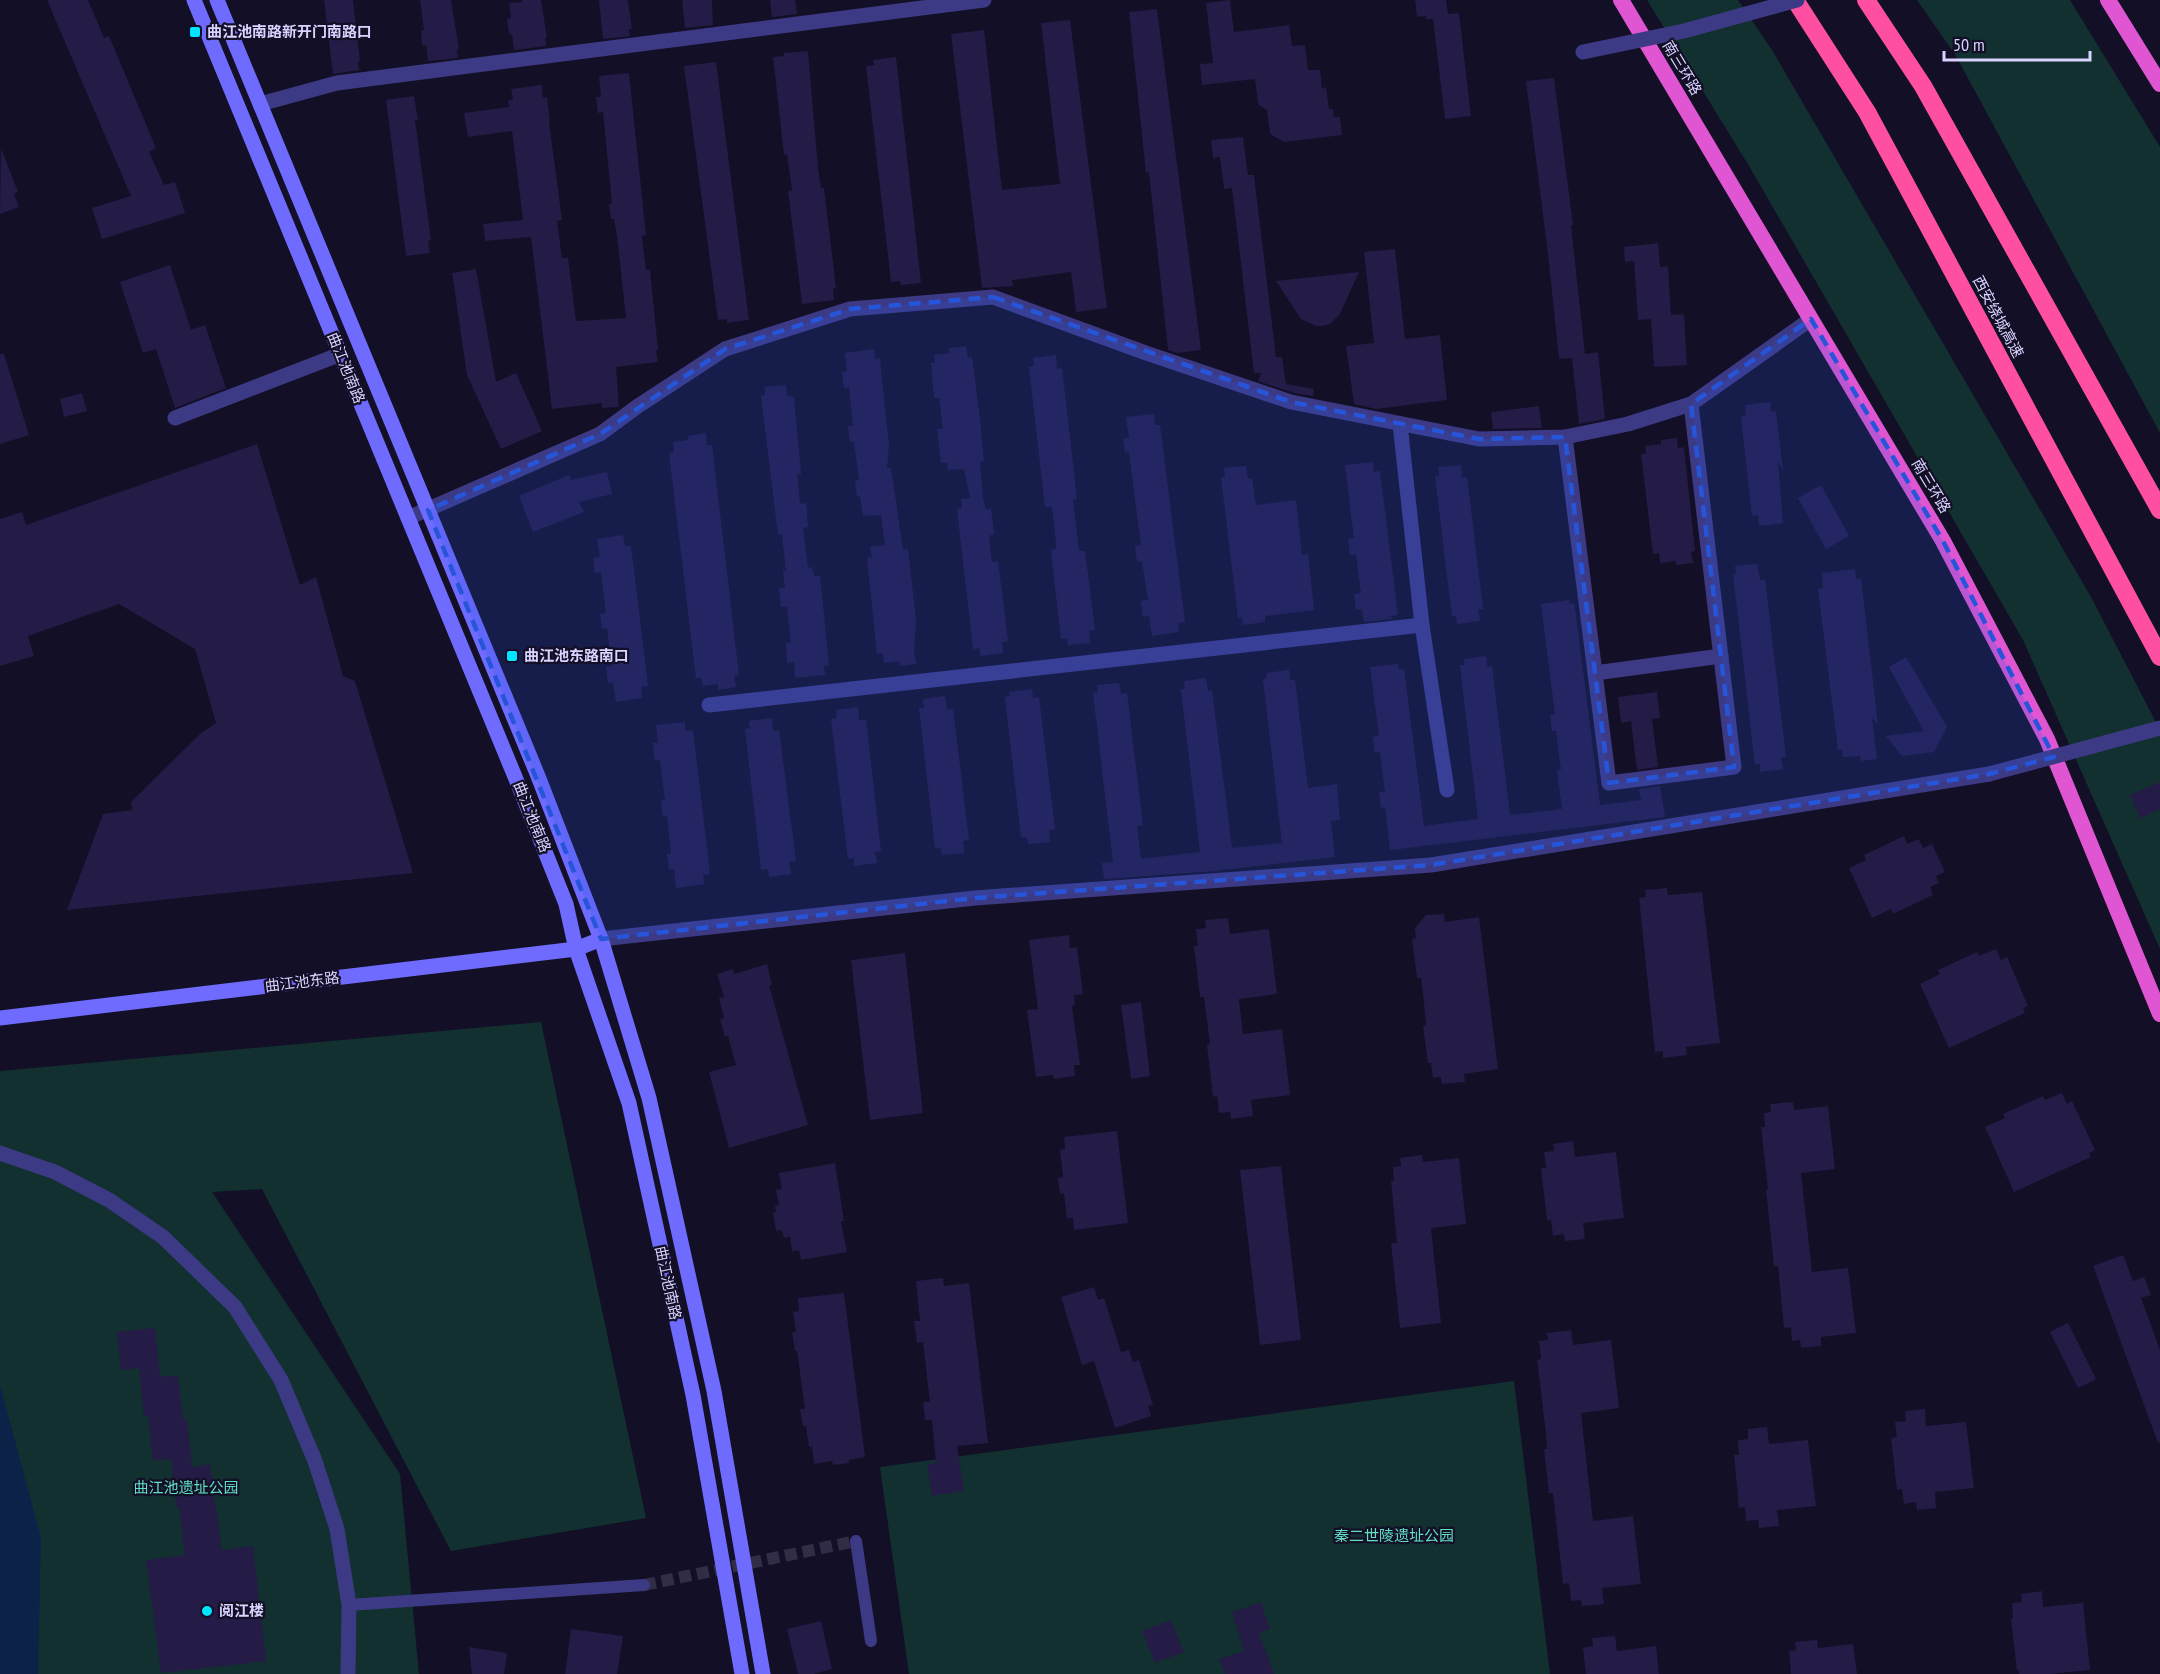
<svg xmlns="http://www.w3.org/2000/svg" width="2160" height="1674" viewBox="0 0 2160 1674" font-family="'PT Sans Narrow','Noto Sans SC',sans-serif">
<rect width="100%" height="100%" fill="#130f26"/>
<g fill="#12302f">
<polygon points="1647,0 1738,0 1772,50 2091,597 2160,730 2160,949 2023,640 1752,171"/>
<polygon points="1917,0 2070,0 2160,147 2160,433 1956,56"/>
<polygon points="541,1022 646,1518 451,1551 262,1189 212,1192 400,1474 419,1674 0,1674 0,1071"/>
<polygon points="1514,1381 1550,1674 909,1674 880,1467"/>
</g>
<polygon fill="#0c2248" points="0,1385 41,1538 38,1674 0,1674"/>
<g fill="#241b47">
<polygon points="47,0 88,0 104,38 109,36 156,148 149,152 164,185 175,182 185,213 102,239 92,208 131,196"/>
<polygon points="324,0 353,0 360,61 358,61 359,70 333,74"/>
<polygon points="420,0 451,0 459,49 457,49 458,58 428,61 426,45 422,45 421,30 424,30"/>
<polygon points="522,0 541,0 547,38 545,38 546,46 514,50 512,34 509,35 507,19 511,18 509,3 522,2"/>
<polygon points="599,0 628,0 632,29 629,29 630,36 603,39"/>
<polygon points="682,0 712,0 713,25 685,28"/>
<polygon points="770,0 795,0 797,14 772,17"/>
<polygon points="1230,0 1234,32 1289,25 1292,46 1305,45 1308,70 1320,70 1322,88 1326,87 1329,109 1333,109 1334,117 1340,117 1342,135 1284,142 1270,134 1267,110 1260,106 1258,103 1255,79 1202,85 1200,64 1213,63 1206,3"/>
<polygon points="1415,0 1446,0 1448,14 1459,13 1471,116 1445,119 1433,19 1426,19 1426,16 1417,17"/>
<polygon points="1157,9 1201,350 1177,353 1168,350 1149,172 1146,173 1129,12"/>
<polygon points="1070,20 1107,308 1076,312 1071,272 1012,280 1013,286 982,288 951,34 984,30 1002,190 1060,184 1041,23"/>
<polygon points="808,51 818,168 821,188 824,188 836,288 833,288 834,300 802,304 788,191 792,190 787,154 784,155 773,57 784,56 784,53"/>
<polygon points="896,57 921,283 901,285 900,281 891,282 866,66 874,65 873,60"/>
<polygon points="716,62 749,320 727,323 727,319 718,320 684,66"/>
<polygon points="629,73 646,235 642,236 646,270 650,270 658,350 656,351 658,362 616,367 619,407 602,408 602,403 552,409 531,237 485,241 483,224 523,220 512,131 468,137 464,113 509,107 508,100 513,100 511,89 542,85 543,98 547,97 550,122 549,122 562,220 557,221 562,258 568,258 576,321 626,318 617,236 614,219 611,219 609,204 612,204 603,112 598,113 596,97 601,97 599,76"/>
<polygon points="1554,78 1573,225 1571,225 1585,354 1598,352 1605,419 1579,424 1572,358 1559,359 1548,254 1526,81"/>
<polygon points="414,96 418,120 415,120 431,240 428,241 430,253 406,256 386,100"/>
<polygon points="1243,137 1248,175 1254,175 1276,357 1282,357 1286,384 1314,389 1313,396 1294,393 1258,381 1261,373 1254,373 1232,188 1224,189 1220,157 1213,158 1211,140"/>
<polygon points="1,148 18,192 14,194 19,207 0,214"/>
<polygon points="1658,243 1660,267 1668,266 1671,315 1684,314 1687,365 1654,367 1651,319 1638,320 1634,261 1625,262 1624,247"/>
<polygon points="1395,249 1405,339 1440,335 1447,400 1376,409 1354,404 1346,346 1374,343 1364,252"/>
<polygon points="170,265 191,330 205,325 226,388 175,408 156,349 143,353 120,282"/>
<polygon points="476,269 496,382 516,373 542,431 501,449 467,375 452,273"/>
<polygon points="1359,272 1340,314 1330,324 1323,326 1316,326 1301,319 1276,281"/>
<polygon points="966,346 968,358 972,357 980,419 984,461 980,462 983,497 986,510 991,509 994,534 989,536 992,562 998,561 1008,641 1002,642 1003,653 980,656 980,648 973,649 957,509 962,508 961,499 970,498 964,469 948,470 947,463 941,463 937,429 943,429 939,398 934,398 931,363 935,363 934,355 950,353 949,348"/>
<polygon points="874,349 875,359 880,358 881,370 889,444 887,468 891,468 903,550 908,549 916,620 914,651 916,664 900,666 899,661 884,663 883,653 877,654 867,558 872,557 870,547 885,545 881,515 863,516 860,496 857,497 855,481 859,480 854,442 850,442 848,426 853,426 849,387 844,388 842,372 847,371 845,353"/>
<polygon points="0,354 4,354 29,435 0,444"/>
<polygon points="1056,355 1057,369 1062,368 1077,499 1073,500 1079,551 1085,551 1095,630 1089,631 1090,643 1068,645 1067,638 1061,639 1051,550 1056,549 1056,542 1052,507 1045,507 1029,367 1034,366 1033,358"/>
<polygon points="786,385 787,396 794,397 801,474 797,474 800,504 806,503 807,510 808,527 803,528 808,568 812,567 814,576 820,576 829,665 824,666 825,675 795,678 794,662 787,663 786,643 791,642 787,606 781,607 779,588 785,588 783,571 786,571 782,534 778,535 761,396 765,395 765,387"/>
<polygon points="82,393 87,411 64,417 60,399"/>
<polygon points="1770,402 1771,412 1776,411 1783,471 1778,462 1783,523 1759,526 1758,515 1752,516 1741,416 1746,415 1745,405"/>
<polygon points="1539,406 1542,428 1493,429 1491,412"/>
<polygon points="1154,414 1155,425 1160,425 1185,622 1178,623 1179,632 1152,636 1149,616 1143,617 1141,601 1148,600 1142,561 1137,562 1135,546 1141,545 1129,452 1125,453 1123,438 1129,438 1126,417"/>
<polygon points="706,433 707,445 712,445 739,675 734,676 736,687 718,690 718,684 703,686 701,678 696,678 669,453 674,452 673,442 688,440 688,436"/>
<polygon points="1677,438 1678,448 1684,447 1695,551 1691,552 1693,563 1676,565 1676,561 1660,563 1659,553 1653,554 1641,454 1646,454 1645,446 1661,444 1661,440"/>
<polygon points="257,444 300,585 316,577 343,676 355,681 413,873 67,910 103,814 132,810 131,802 200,734 216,723 195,649 119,604 28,636 34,656 0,666 0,519 22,512 26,525"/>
<polygon points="1373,462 1374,472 1380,471 1398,615 1391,616 1392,619 1364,622 1362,609 1356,610 1354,594 1361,593 1356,554 1350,555 1348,539 1354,538 1345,465"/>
<polygon points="1461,465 1462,478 1467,477 1483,609 1478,609 1480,621 1457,624 1456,616 1452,617 1435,476 1439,476 1438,467"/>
<polygon points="1246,466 1248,479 1252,478 1256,505 1296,500 1302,555 1308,554 1314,610 1265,616 1265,622 1243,625 1242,617 1238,618 1221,477 1225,477 1224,468"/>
<polygon points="607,472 612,494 579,502 584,512 533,532 519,496 569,475 571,480"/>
<polygon points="1821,485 1849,536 1826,549 1798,498"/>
<polygon points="623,535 625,546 631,546 648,686 641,687 642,698 616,702 613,682 608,683 606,667 612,666 607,628 602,629 600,614 606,613 601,572 595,573 593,558 600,557 597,539"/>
<polygon points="1757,564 1760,580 1765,579 1786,757 1781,757 1783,769 1760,772 1760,764 1755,765 1733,574 1736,573 1735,566"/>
<polygon points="1855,569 1856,579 1861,578 1878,725 1872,718 1877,759 1861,761 1860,756 1843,757 1843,750 1838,750 1818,589 1823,588 1822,573"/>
<polygon points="1569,600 1569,604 1574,603 1576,615 1600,805 1641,800 1639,789 1660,786 1665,817 1390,850 1385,807 1381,808 1379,792 1385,792 1380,752 1375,753 1373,737 1379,736 1370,667 1398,664 1399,669 1404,669 1424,826 1478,819 1460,665 1464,665 1464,659 1486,656 1487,667 1492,666 1510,815 1562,809 1557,770 1561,770 1556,731 1552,731 1550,715 1555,714 1541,604"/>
<polygon points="1906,657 1947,727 1934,752 1902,756 1886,736 1924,731 1889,667"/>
<polygon points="1289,670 1290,680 1295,680 1308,788 1337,784 1340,820 1331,821 1335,857 1215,871 1104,879 1102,863 1113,862 1093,693 1098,692 1097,685 1119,683 1121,694 1127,693 1143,825 1137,826 1141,859 1200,852 1181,689 1185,689 1184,681 1206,678 1208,691 1212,690 1232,848 1282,843 1263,679 1267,678 1266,673"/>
<polygon points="1032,689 1033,698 1039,697 1055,829 1049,830 1050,842 1028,844 1027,837 1021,837 1005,697 1010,696 1009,692"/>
<polygon points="1657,692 1660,718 1652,719 1658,767 1637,770 1631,721 1621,723 1618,697"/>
<polygon points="945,696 947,710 953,709 969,840 963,841 964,853 942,855 941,848 935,848 919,708 924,708 923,699"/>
<polygon points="858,707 859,720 866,720 881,851 875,852 877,863 854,866 854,858 848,859 831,719 837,718 836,710"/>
<polygon points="772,718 773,731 779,730 796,861 789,862 791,874 769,877 768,869 761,870 745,729 750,728 749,721"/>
<polygon points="685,722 685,731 693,730 710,874 703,875 704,884 676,888 674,869 669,869 667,854 671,854 667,816 663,817 661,800 665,800 660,760 655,761 653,743 658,743 656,725"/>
<polygon points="2160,782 2160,809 2140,818 2130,795"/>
<polygon points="1904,836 1907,844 1919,839 1923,848 1932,844 1945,872 1936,876 1939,883 1930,887 1933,895 1893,914 1891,909 1872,918 1849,868 1866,860 1864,855"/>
<polygon points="1667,888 1668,895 1702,892 1720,1043 1686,1047 1687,1055 1663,1058 1663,1051 1655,1052 1639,898 1646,897 1645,890"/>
<polygon points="1444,914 1445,922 1479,917 1498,1069 1464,1074 1465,1082 1442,1084 1441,1077 1433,1078 1431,1063 1428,1063 1423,1026 1426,1025 1423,993 1421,978 1417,978 1412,939 1416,938 1415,928 1426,915"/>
<polygon points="1228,918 1230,934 1269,929 1277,994 1239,999 1243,1034 1282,1029 1290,1095 1251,1100 1253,1116 1231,1119 1230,1112 1219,1113 1217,1096 1213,1097 1207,1045 1210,1044 1204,997 1200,997 1194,946 1198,946 1196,929 1206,928 1205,920"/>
<polygon points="1069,935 1070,948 1077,947 1083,994 1074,995 1075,1005 1072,1006 1080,1065 1074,1065 1075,1076 1054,1079 1053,1075 1036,1077 1027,1010 1038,1009 1029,940"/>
<polygon points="1996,949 2001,960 2007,957 2028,1006 2023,1008 2025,1013 1949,1048 1920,984 1940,974 1938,970 1977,952 1979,956"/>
<polygon points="905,953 923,1113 870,1120 851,960"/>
<polygon points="767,964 772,985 769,985 808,1125 729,1148 709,1072 736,1065 728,1036 725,1037 720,1019 724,1018 719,998 724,997 717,974 733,969 734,974"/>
<polygon points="1141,1002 1150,1076 1131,1079 1121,1005"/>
<polygon points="2062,1093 2067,1104 2072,1101 2095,1150 2089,1153 2091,1157 2014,1192 1985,1127 2005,1118 2003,1114 2043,1096 2045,1100"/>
<polygon points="1793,1102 1794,1110 1828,1106 1835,1169 1801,1173 1812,1272 1848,1268 1856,1333 1821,1337 1821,1346 1801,1348 1800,1340 1792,1341 1791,1327 1784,1328 1778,1266 1774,1266 1766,1189 1768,1189 1761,1127 1765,1127 1764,1113 1771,1112 1770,1104"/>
<polygon points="1117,1131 1128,1223 1074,1230 1073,1218 1067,1218 1064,1193 1060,1194 1058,1178 1063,1177 1060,1150 1065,1149 1064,1137"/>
<polygon points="1573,1141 1575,1157 1616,1152 1624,1218 1583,1223 1585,1239 1565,1241 1564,1234 1553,1236 1551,1220 1547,1220 1541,1168 1546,1168 1544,1152 1554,1151 1553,1144"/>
<polygon points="1422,1155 1423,1162 1459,1158 1466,1224 1431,1228 1441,1323 1400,1328 1391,1243 1397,1243 1391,1181 1394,1181 1393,1167 1401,1166 1400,1158"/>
<polygon points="835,1163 844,1221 841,1221 847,1252 801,1260 799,1250 792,1251 790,1237 784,1238 782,1230 776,1231 773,1213 776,1212 775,1206 779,1205 776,1190 782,1189 779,1173"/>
<polygon points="1281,1166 1301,1340 1260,1345 1240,1170"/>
<polygon points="2123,1255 2133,1281 2144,1277 2151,1295 2141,1298 2160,1350 2160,1442 2158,1443 2093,1266"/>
<polygon points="943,1278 944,1286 969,1283 988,1443 957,1446 964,1491 932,1496 927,1464 936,1463 932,1420 925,1420 923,1402 930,1402 923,1342 917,1343 914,1321 920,1321 916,1281"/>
<polygon points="1094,1287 1098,1300 1104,1298 1121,1352 1129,1350 1133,1362 1139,1360 1153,1405 1148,1406 1151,1416 1115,1428 1094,1361 1082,1365 1061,1297"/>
<polygon points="844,1293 865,1457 849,1460 849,1463 833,1465 832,1461 814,1464 812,1447 809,1447 806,1426 803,1426 800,1409 805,1409 797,1351 795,1351 792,1332 796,1332 793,1312 799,1311 798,1298"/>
<polygon points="2068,1323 2096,1379 2078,1388 2050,1332"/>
<polygon points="155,1328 160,1377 178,1375 183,1419 187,1419 192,1467 210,1464 222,1550 253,1546 266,1661 161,1673 146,1560 185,1555 179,1506 176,1506 171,1459 153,1461 148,1416 144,1416 139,1368 121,1370 117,1332"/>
<polygon points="1571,1330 1573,1345 1611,1340 1619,1408 1581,1413 1593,1521 1633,1516 1641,1584 1602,1588 1604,1604 1582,1606 1581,1600 1571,1601 1569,1583 1563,1584 1553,1493 1549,1493 1544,1449 1547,1449 1546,1433 1537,1360 1541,1359 1539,1341 1548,1340 1547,1333"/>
<polygon points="1925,1409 1926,1426 1966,1422 1974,1488 1935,1492 1936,1508 1917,1510 1916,1502 1904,1504 1902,1489 1897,1490 1891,1438 1897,1437 1895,1422 1906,1421 1905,1411"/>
<polygon points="1767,1427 1769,1444 1808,1440 1816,1506 1777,1510 1779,1526 1759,1528 1758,1520 1746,1521 1745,1507 1739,1508 1734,1455 1739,1455 1738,1440 1748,1439 1748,1429"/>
<polygon points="2042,1591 2043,1607 2083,1603 2090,1670 2049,1674 2019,1674 2019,1670 2017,1671 2011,1619 2013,1619 2012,1603 2022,1602 2021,1594"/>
<polygon points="1261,1602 1270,1629 1259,1633 1274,1674 1225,1674 1219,1659 1244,1651 1232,1612"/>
<polygon points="1171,1620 1184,1652 1155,1663 1142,1631"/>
<polygon points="821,1621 832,1669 813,1674 798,1674 787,1629"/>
<polygon points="571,1629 623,1636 617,1674 565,1674"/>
<polygon points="1615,1636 1617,1651 1656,1646 1659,1674 1586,1674 1583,1648 1593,1646 1592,1638"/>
<polygon points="1817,1640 1818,1648 1853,1644 1857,1674 1791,1674 1789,1651 1796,1650 1795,1642"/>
<polygon points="469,1647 507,1653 504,1674 472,1674"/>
</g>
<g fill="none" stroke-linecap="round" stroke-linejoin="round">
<polyline stroke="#312d47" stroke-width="12" stroke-dasharray="12 6" stroke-linecap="butt" points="644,1585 856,1541"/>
<g stroke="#3d3a85" stroke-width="12">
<polyline points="856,1541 871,1641"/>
<polyline points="349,1605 644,1585"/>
</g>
<g stroke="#3d3a85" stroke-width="15">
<polyline points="260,104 337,83 984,0"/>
<polyline points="175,418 341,354"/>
<polyline points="1400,424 1422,625 1447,790"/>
<polyline points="1565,437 1609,783 1734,767 1691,404"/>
<polyline points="408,518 600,434 638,406 725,349 850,309 993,297 1146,353 1291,402 1479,439 1565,437 1628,424 1691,404 1811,319"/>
<polyline points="1595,673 1721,656"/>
<polyline points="709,705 1422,625"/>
<polyline points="601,939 975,898 1431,865 1989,774"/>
<polyline points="0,1153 55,1172 109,1200 163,1237 235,1307 281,1380 315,1461 337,1529 349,1605 348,1674"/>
</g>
<g stroke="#6f6bff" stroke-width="15">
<polyline points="194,0 518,784 566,904 576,949 629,1103 693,1395 742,1674"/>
<polyline points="217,0 538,776 601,939 649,1098 714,1391 763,1674"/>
<polyline points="0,1018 576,949 601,939"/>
</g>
<g stroke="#e055d1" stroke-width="16">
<polyline points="1621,0 1943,541 2047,739 2160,1014"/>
<polyline points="2108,0 2160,84"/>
</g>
<g stroke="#ff4fa3" stroke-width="18">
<polyline points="1795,0 1867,112 2160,657"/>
<polyline points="1866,0 1923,86 2160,510"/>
</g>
<g stroke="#3d3a85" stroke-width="15">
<polyline points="1583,52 1684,31 1797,0"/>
<polyline points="1989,774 2160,728"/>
</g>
</g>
<path fill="#2655da" fill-opacity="0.2" stroke="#2655da" stroke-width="4.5" stroke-dasharray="12 8" stroke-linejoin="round" d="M993 297 1291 402 1479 439 1565 437 1609 783 1734 767 1691 404 1811 319 1943 541 2054 757 1989 774 1431 865 975 898 601 939 428 510 600 434 725 349 850 309Z"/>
<g fill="#00e5ff" stroke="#130f26" stroke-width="2">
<rect x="189" y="26" width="12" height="12" rx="3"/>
<rect x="506" y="650" width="12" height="12" rx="3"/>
<circle cx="207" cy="1611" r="6"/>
</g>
<g text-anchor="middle" stroke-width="4.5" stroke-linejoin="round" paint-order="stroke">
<g font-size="15" font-weight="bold" fill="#d9d4ff" stroke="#130f26" text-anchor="start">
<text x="207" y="37">曲江池南路新开门南路口</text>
<text x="524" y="661">曲江池东路南口</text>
<text x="219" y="1616">阅江楼</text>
</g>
<g font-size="15" fill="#d9d4ff" stroke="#130f26">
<text transform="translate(1682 68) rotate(59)" y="5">南三环路</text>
<text transform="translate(1998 317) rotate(62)" y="5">西安绕城高速</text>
<text transform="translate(346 368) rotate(68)" y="5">曲江池南路</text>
<text transform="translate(1931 486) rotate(59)" y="5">南三环路</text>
<text transform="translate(532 817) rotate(68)" y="5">曲江池南路</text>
<text transform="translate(302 982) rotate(-7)" y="5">曲江池东路</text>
<text transform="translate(668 1283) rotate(78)" y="5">曲江池南路</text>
</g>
<g font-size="15" fill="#5fe0c0" stroke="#130f26">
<text x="186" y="1493">曲江池遗址公园</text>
<text x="1394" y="1541">秦二世陵遗址公园</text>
</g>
</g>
<path d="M1944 51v9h146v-9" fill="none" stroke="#d9d4ff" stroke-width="3"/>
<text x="1953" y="51" font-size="18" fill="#d9d4ff" stroke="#130f26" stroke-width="4.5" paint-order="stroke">50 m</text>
</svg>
